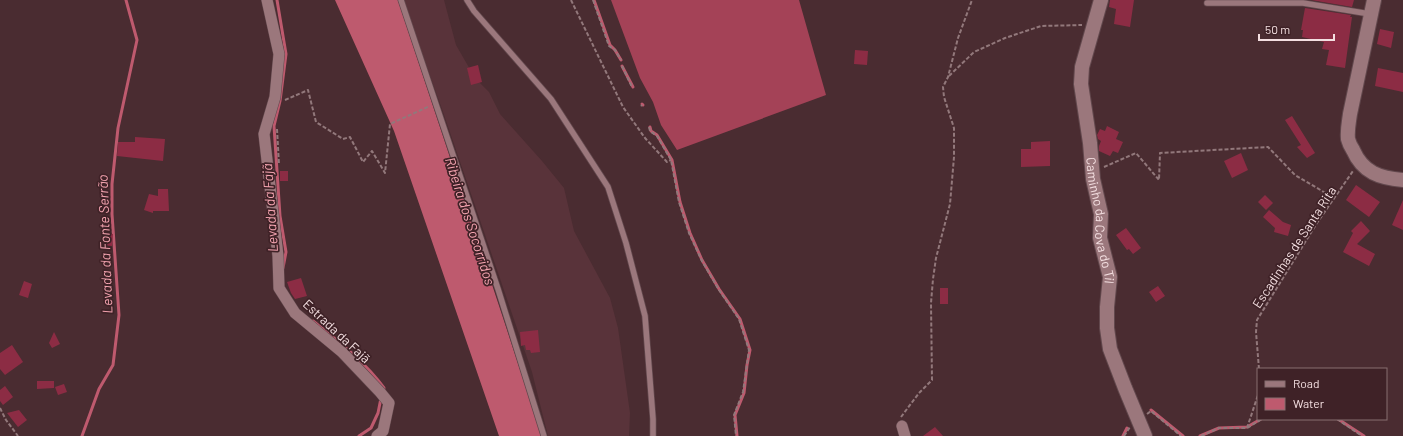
<svg xmlns="http://www.w3.org/2000/svg" width="1403" height="436" viewBox="0 0 1403 436" font-family="Barlow,sans-serif">
<rect width="100%" height="100%" fill="#4a2c31"/>
<polygon fill="#59333a" points="403,0 444,0 456,45 475,78 489,92 500,114 542,161 564,188 574,231 610,298 618,328 630,413 629,436 548,436 532,372 443,112"/>
<polygon fill="#a44257" points="611,0 799,0 826,95 677,150 661,125 653,102 640,78"/>
<polygon fill="#be5a6e" points="335,0 398,0 542,436 499,436 394,131"/>
<g fill="none" stroke-linecap="round" stroke-linejoin="round">
<g stroke="#be5a6e" stroke-width="3">
<polyline points="277,0 286,54 280,101 274,126 280,216 286,252 283,268"/>
<polyline points="594,0 610,45 615,50 621,60"/>
<polyline points="622,66 633,87"/>
<polyline points="642,104 643,105"/>
<polyline points="650,127 651,131 657,135 672,160 680,202 690,233 702,260 719,289 740,319 750,350 747,365 744,393 735,415 737,436"/>
<path d="M313 321C339 342 364 361 384 388L383 391"/>
<polyline points="1151,410 1183,436"/>
<polyline points="1338,419 1364,436"/>
<polyline points="82,436 99,389 113,365 119,315 112,214 112,184 118,128 137,40 126,0"/>
<polyline points="359,436 371,428 378,413 381,398"/>
<polyline points="1123,436 1127,428"/>
<polyline points="1200,436 1219,428 1247,427 1261,419"/>
</g>
</g>
<g fill="#8c2c44">
<polygon points="1110,0 1134,0 1130,27 1114,24 1116,9 1109,7"/>
<polygon points="1311,0 1354,0 1352,7"/>
<polygon points="1305,8 1351,15 1350,17 1352,17 1345,68 1326,65 1329,50 1322,49 1324,42 1302,37 1303,30 1301,30"/>
<polygon points="1380,29 1394,32 1391,48 1377,44"/>
<polygon points="855,50 868,51 867,65 854,64"/>
<polygon points="478,65 482,82 471,85 467,68"/>
<polygon points="1378,68 1403,73 1403,92 1375,86"/>
<polygon points="1292,116 1315,153 1307,158 1297,147 1301,145 1285,120"/>
<polygon points="1107,126 1119,132 1116,139 1123,142 1118,153 1113,151 1110,156 1099,151 1099,146 1101,141 1098,139 1097,135 1100,129 1105,131"/>
<polygon points="135,137 165,139 163,161 117,156 118,142 135,142"/>
<polygon points="1050,141 1050,166 1021,167 1021,149 1031,149 1031,142"/>
<polygon points="1241,153 1248,170 1232,178 1224,161"/>
<rect x="280" y="171" width="8" height="10"/>
<polygon points="1356,185 1380,202 1369,217 1346,200"/>
<polygon points="158,189 168,189 169,211 153,211 153,213 144,210 149,194 158,196"/>
<polygon points="1265,195 1273,203 1266,210 1258,202"/>
<polygon points="1403,200 1403,230 1392,225"/>
<polygon points="1269,210 1283,222 1291,225 1288,236 1274,232 1275,228 1263,217"/>
<polygon points="1361,221 1370,231 1357,244 1375,254 1369,266 1343,252 1353,233 1351,231"/>
<polygon points="1126,228 1141,248 1133,254 1129,249 1127,250 1116,235"/>
<polygon points="105,233 113,234 112,246 103,245"/>
<polygon points="301,278 307,296 295,299 291,293 287,282"/>
<polygon points="24,281 32,284 28,298 19,295"/>
<polygon points="1158,286 1165,296 1156,302 1149,292"/>
<rect x="940" y="288" width="8" height="16"/>
<polygon points="538,330 540,352 531,353 530,350 526,350 525,345 521,346 520,332"/>
<polygon points="54,332 60,344 52,348 49,343"/>
<polygon points="12,345 23,362 5,375 0,369 0,353"/>
<polygon points="37,381 54,381 54,388 37,389"/>
<polygon points="64,384 67,392 58,395 55,387"/>
<polygon points="5,386 13,397 3,405 0,401 0,390"/>
<polygon points="19,410 27,420 18,427 7,413"/>
<polygon points="935,427 943,436 923,436"/>
</g>
<g fill="none" stroke-linecap="round" stroke-linejoin="round">
<g stroke="#62484d" stroke-width="7">
<g id="service">
<polyline points="401,0 498,289 544,436"/>
<polyline points="467,0 474,11 551,99 608,187 626,243 645,316 653,419 653,436"/>
<polyline points="1207,3 1303,3 1370,14"/>
</g>
</g>
<g stroke="#62484d" stroke-width="12">
<g id="minor">
<polyline points="267,0 279,54 275,97 264,134 278,256 279,288 295,313 342,352 380,392 389,403 383,431 377,436"/>
<polyline points="902,426 905,436"/>
</g>
</g>
<g stroke="#62484d" stroke-width="16">
<g id="tertiary">
<path id="s1" d="M1101 0 1082 67 1081 84 1090 143 1093 179 1101 214 1100 238 1110 277 1107 307V328L1110 349 1125 388 1145 436"/>
<path d="M1374 0 1350 114C1349 122 1347 130 1348 139 1349 143 1351 147 1353 150 1363 173 1380 178 1403 180"/>
</g>
</g>
<g stroke="#92787b" stroke-width="2" stroke-dasharray="4 2" stroke-linecap="butt">
<polyline points="571,0 623,107 645,138 667,162 671,160"/>
<polyline points="593,0 609,46 615,50 621,60"/>
<polyline points="622,66 632,87"/>
<polyline points="949,76 974,52 1005,38 1041,26 1082,25"/>
<polyline points="285,100 308,90 316,122 343,139 350,137 363,162 372,151 385,173 390,124 430,106"/>
<polyline points="641,105 642,106"/>
<polyline points="649,127 650,131 657,136 671,160 679,202 689,233 702,261 719,290 739,319 749,350 743,392 734,415 736,436"/>
<polyline points="277,129 279,165"/>
<polyline points="1104,167 1136,153 1159,180 1160,153 1268,147 1295,175 1334,198"/>
<polyline points="1259,369 1256,332 1257,320 1317,223 1353,171"/>
<polyline points="0,408 6,420 18,436"/>
<polyline points="1147,414 1151,411 1181,436"/>
<polyline points="901,417 919,393 932,380 931,303 933,279 936,258 950,204 954,157 954,128 944,97 943,87 948,77 958,38 972,0"/>
<polyline points="1337,419 1362,436"/>
<polyline points="1247,428 1258,395"/>
<polyline points="1124,436 1130,427"/>
<polyline points="1201,436 1219,428 1247,428 1262,419"/>
</g>
<use href="#service" stroke="#9b777c" stroke-width="5.5"/>
<use href="#minor" stroke="#9b777c" stroke-width="11"/>
<use href="#tertiary" stroke="#9b777c" stroke-width="14"/>
</g>
<g text-anchor="middle" stroke-width="3.5" stroke-linejoin="round" paint-order="stroke">
<g font-size="13" fill="#f4dfe1" stroke="#3f2227">
<text dy="5" stroke="none"><textPath href="#s1" startOffset="225">Caminho da Cova do Til</textPath></text>
<text transform="translate(1294 247) rotate(-57)" y="5">Escadinhas de Santa Rita</text>
<text transform="translate(337 331) rotate(43)" y="5">Estrada da Fajã</text>
</g>
<g font-size="14" font-style="italic" fill="#f4a4b0" stroke="#3f2227">
<text transform="translate(270 208) rotate(-94)" y="5">Levada da Fajã</text>
<text transform="translate(470 221) rotate(72)" y="5">Ribeira dos Socorridos</text>
<text transform="translate(105 244) rotate(-92)" y="5">Levada da Fonte Serrão</text>
</g>
</g>
<rect x="1257" y="368" width="130" height="52" fill="#3f2227" stroke="#876e71"/>
<rect x="1265" y="381" width="20" height="6" fill="#9b777c" stroke="#876e71"/>
<text x="1293" y="388" font-size="12" fill="#f4dfe1">Road</text>
<rect x="1265" y="398" width="20" height="12" fill="#be5a6e" stroke="#876e71"/>
<text x="1293" y="408" font-size="12" fill="#f4dfe1">Water</text>
<path d="M1259 34v6h75v-6" fill="none" stroke="#f4dfe1" stroke-width="2"/>
<text x="1265" y="34" font-size="12" fill="#f4dfe1" stroke="#3f2227" stroke-width="3" paint-order="stroke">50 m</text>
</svg>
